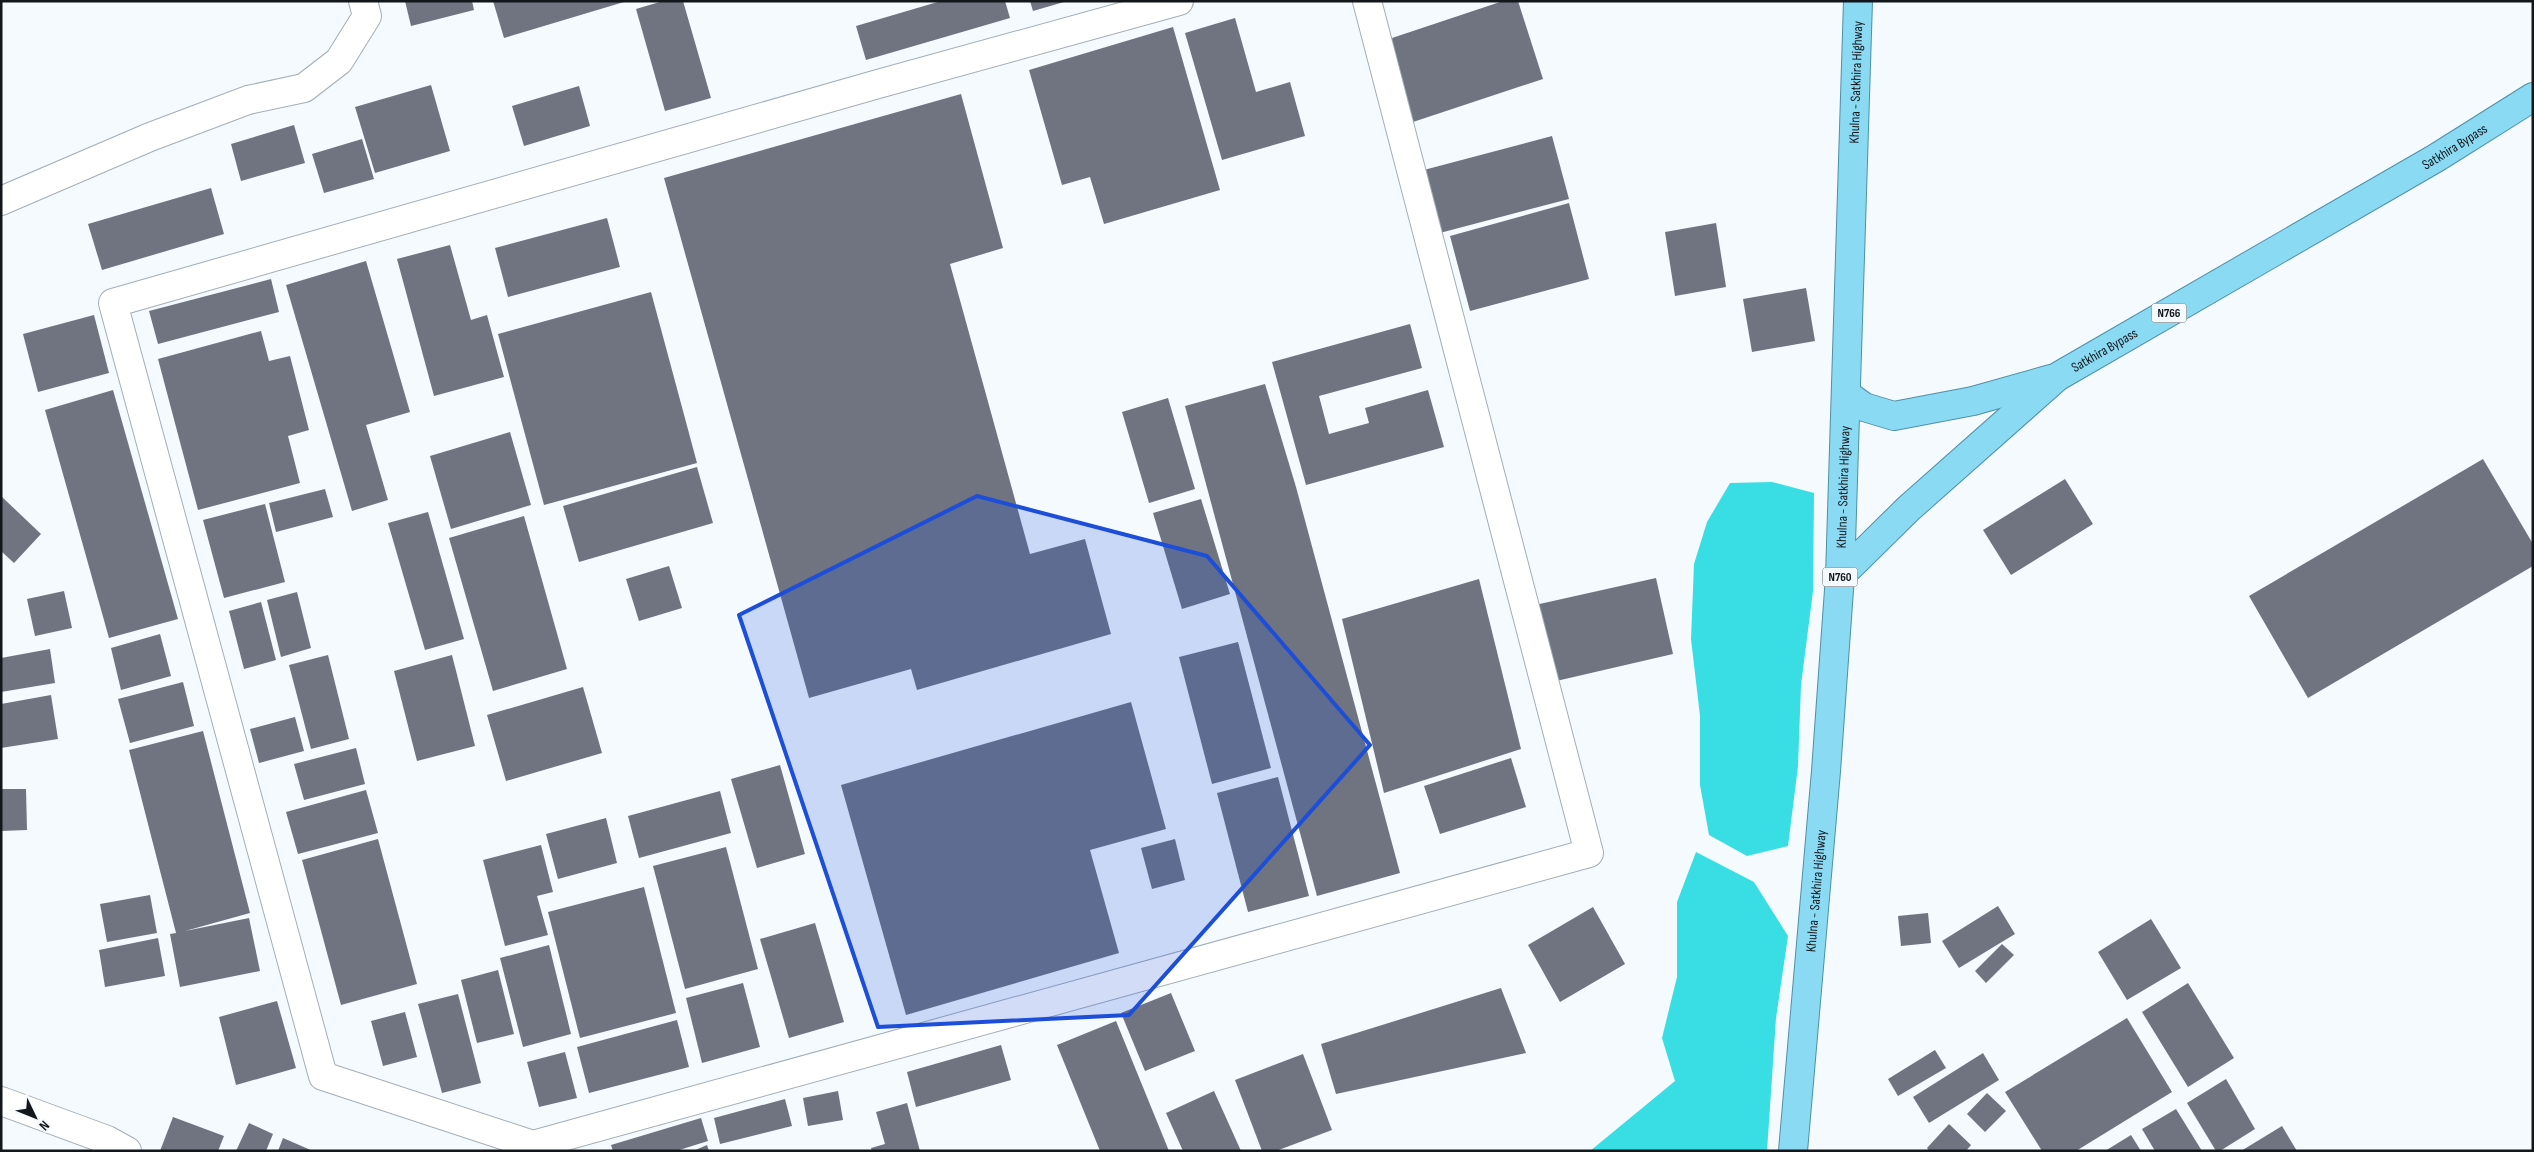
<svg xmlns="http://www.w3.org/2000/svg" width="2534" height="1152" viewBox="0 0 2534 1152" font-family="'Sofia Sans Condensed',sans-serif">
<rect width="100%" height="100%" fill="#f5faff"/>
<g fill="#38dee3">
<polygon points="1772,482 1814,493 1813,591 1801,685 1798,766 1788,846 1747,856 1709,835 1700,785 1700,716 1691,639 1694,564 1707,522 1730,483"/>
<polygon points="1696,852 1754,882 1788,936 1776,1018 1767,1151 1590,1151 1675,1081 1662,1038 1677,977 1677,902"/>
</g>
<g fill="#6f7480">
<polygon points="405,1 472,1 474,10 411,26"/>
<polygon points="493,1 624,1 624,2 504,38"/>
<polygon points="663,1 683,1 711,98 665,111 636,9"/>
<polygon points="941,1 1005,1 1010,18 866,60 856,26"/>
<polygon points="1030,1 1064,1 1064,2 1033,11"/>
<polygon points="1503,1 1518,1 1543,79 1413,122 1386,40"/>
<polygon points="1235,18 1256,92 1290,82 1305,136 1222,160 1185,33"/>
<polygon points="1173,27 1220,190 1104,224 1090,177 1062,185 1029,70"/>
<polygon points="431,85 450,151 375,173 355,107"/>
<polygon points="579,86 590,126 524,146 512,106"/>
<polygon points="961,94 1003,248 950,264 1030,554 1085,539 1111,634 917,690 911,669 809,698 664,178"/>
<polygon points="294,125 305,163 241,181 231,144"/>
<polygon points="1552,136 1569,199 1436,234 1420,171"/>
<polygon points="362,139 374,179 324,193 312,154"/>
<polygon points="211,188 224,234 102,270 88,224"/>
<polygon points="1569,203 1589,279 1470,311 1450,236"/>
<polygon points="607,218 620,267 508,297 495,248"/>
<polygon points="1716,223 1726,287 1675,296 1665,232"/>
<polygon points="450,245 471,320 487,315 504,377 434,396 397,259"/>
<polygon points="366,261 410,412 366,425 388,500 352,511 286,285"/>
<polygon points="271,279 279,312 158,344 149,311"/>
<polygon points="1806,288 1815,341 1752,352 1743,299"/>
<polygon points="651,292 697,463 544,505 498,334"/>
<polygon points="94,315 109,373 38,392 23,334"/>
<polygon points="1410,324 1422,368 1319,396 1329,434 1369,423 1365,408 1428,390 1444,447 1306,485 1272,362"/>
<polygon points="261,331 269,361 290,356 309,430 288,436 300,483 198,510 158,359"/>
<polygon points="1265,384 1296,487 1400,873 1317,896 1185,406"/>
<polygon points="113,390 178,619 109,638 45,410"/>
<polygon points="1168,398 1195,489 1149,503 1122,412"/>
<polygon points="510,432 531,505 451,529 430,456"/>
<polygon points="2483,459 2533,544 2533,566 2308,698 2249,596"/>
<polygon points="697,467 713,523 579,562 563,506"/>
<polygon points="2065,479 2093,524 2011,575 1983,530"/>
<polygon points="325,489 333,517 276,532 269,503"/>
<polygon points="1,496 41,534 14,563 1,551"/>
<polygon points="1201,499 1230,594 1182,609 1153,513"/>
<polygon points="265,504 285,582 224,598 203,520"/>
<polygon points="428,512 464,639 425,650 388,523"/>
<polygon points="524,516 567,669 493,691 449,538"/>
<polygon points="669,566 682,608 639,621 626,579"/>
<polygon points="1656,578 1673,654 1552,682 1535,605"/>
<polygon points="1479,579 1521,749 1384,793 1342,619"/>
<polygon points="64,591 72,628 35,636 27,599"/>
<polygon points="297,592 311,648 281,657 267,600"/>
<polygon points="261,602 276,660 244,669 229,611"/>
<polygon points="160,634 171,676 121,690 111,648"/>
<polygon points="1238,642 1271,768 1212,784 1179,657"/>
<polygon points="50,649 55,683 1,692 1,658"/>
<polygon points="328,655 349,739 311,749 289,665"/>
<polygon points="452,655 475,746 417,761 394,671"/>
<polygon points="183,682 194,726 130,743 118,699"/>
<polygon points="583,687 602,753 506,781 487,715"/>
<polygon points="51,695 58,739 1,748 1,704"/>
<polygon points="1131,702 1166,829 1090,850 1119,953 906,1015 841,785"/>
<polygon points="295,717 304,751 259,763 250,729"/>
<polygon points="203,731 250,913 185,931 249,918 260,971 180,987 170,934 176,933 129,750"/>
<polygon points="356,748 365,784 304,800 294,764"/>
<polygon points="1511,758 1526,807 1440,834 1424,786"/>
<polygon points="780,765 805,854 757,868 731,779"/>
<polygon points="1278,777 1309,896 1248,912 1217,793"/>
<polygon points="1,789 26,789 27,830 1,831"/>
<polygon points="366,790 378,833 298,854 286,812"/>
<polygon points="720,791 731,833 639,858 628,816"/>
<polygon points="606,818 617,863 558,879 546,834"/>
<polygon points="378,839 417,984 341,1005 302,860"/>
<polygon points="1175,839 1185,880 1152,889 1141,848"/>
<polygon points="541,845 553,892 537,896 548,935 505,946 483,860"/>
<polygon points="726,847 758,969 685,989 653,866"/>
<polygon points="644,887 676,1013 580,1038 548,912"/>
<polygon points="150,895 157,933 107,942 100,904"/>
<polygon points="1998,906 2015,934 1959,968 1942,941"/>
<polygon points="1593,907 1625,964 1560,1002 1528,945"/>
<polygon points="1928,913 1931,943 1901,946 1898,916"/>
<polygon points="2151,919 2181,968 2127,1000 2098,952"/>
<polygon points="815,923 844,1022 789,1038 760,939"/>
<polygon points="158,938 165,976 105,987 99,950"/>
<polygon points="2002,944 2014,955 1986,983 1975,971"/>
<polygon points="549,945 571,1034 523,1047 500,958"/>
<polygon points="498,970 514,1034 477,1043 461,980"/>
<polygon points="743,983 760,1047 702,1063 686,998"/>
<polygon points="2188,983 2234,1058 2188,1087 2142,1012"/>
<polygon points="1501,988 1526,1053 1336,1094 1321,1044"/>
<polygon points="1171,993 1195,1051 1145,1071 1121,1013"/>
<polygon points="458,994 481,1083 442,1093 418,1004"/>
<polygon points="277,1001 296,1068 236,1085 219,1017"/>
<polygon points="405,1012 417,1057 383,1066 371,1021"/>
<polygon points="2127,1018 2172,1092 2076,1151 2042,1151 2005,1092"/>
<polygon points="677,1020 689,1067 589,1093 577,1047"/>
<polygon points="1116,1021 1169,1151 1100,1151 1057,1045"/>
<polygon points="1001,1045 1011,1080 916,1107 907,1072"/>
<polygon points="1935,1050 1946,1068 1898,1096 1888,1079"/>
<polygon points="565,1052 577,1098 539,1107 527,1062"/>
<polygon points="1983,1053 1999,1080 1929,1123 1913,1097"/>
<polygon points="1303,1054 1332,1130 1276,1151 1262,1151 1235,1080"/>
<polygon points="2226,1079 2255,1129 2220,1151 2216,1151 2187,1103"/>
<polygon points="838,1091 843,1120 808,1126 803,1098"/>
<polygon points="1214,1091 1241,1151 1183,1151 1166,1113"/>
<polygon points="1987,1093 2006,1111 1985,1132 1967,1114"/>
<polygon points="785,1099 792,1126 720,1144 714,1118"/>
<polygon points="907,1103 920,1151 872,1151 871,1148 885,1144 876,1112"/>
<polygon points="2176,1109 2202,1151 2155,1151 2142,1129"/>
<polygon points="173,1117 224,1136 218,1151 160,1151"/>
<polygon points="701,1118 708,1141 676,1151 613,1151 611,1145"/>
<polygon points="249,1123 273,1134 266,1151 236,1151"/>
<polygon points="1949,1124 1971,1145 1966,1151 1929,1151 1927,1148"/>
<polygon points="2282,1126 2297,1151 2241,1151"/>
<polygon points="2131,1135 2141,1151 2105,1151"/>
<polygon points="283,1138 313,1151 278,1151"/>
<polygon points="707,1145 709,1151 693,1151"/>
</g>
<g fill="none" stroke-linecap="round" stroke-linejoin="round">
<g stroke="#a2aeb8" stroke-width="30">
<g id="minor">
<polyline points="1179,1 878,84 113,303 323,1076 533,1145 1589,853 1367,1"/>
<polyline points="1,201 150,137 248,100 304,88 339,61 367,16 363,1"/>
<polyline points="1,1101 107,1140 127,1151"/>
</g>
</g>
<g stroke="#4e90a6" stroke-width="30">
<g id="trunk">
<polyline points="1846,394 1864,407 1894,416 1973,401 2051,379"/>
<path id="s1" d="M1840 576 1908 509 2057 377 2436 158 2533 97"/>
<path id="s2" d="M1793 1151 1826 771 1840 576 1858 1"/>
</g>
</g>
<use href="#minor" stroke="#fff" stroke-width="28"/>
<use href="#trunk" stroke="#8bdaf4" stroke-width="28"/>
</g>
<path fill="#1d4ed8" fill-opacity="0.2" stroke="#1d4ed8" stroke-width="4" stroke-linejoin="round" d="M977 496 1207 556 1370 745 1129 1015 878 1027 739 615Z"/>
<g text-anchor="middle" stroke-width="4.5" stroke-linejoin="round" paint-order="stroke">
<g fill="#f5faff" stroke="#575b5f" stroke-width="1">
<rect x="2151.5" y="303.5" width="35" height="19" rx="4"/>
<rect x="1822.5" y="567.5" width="35" height="19" rx="4"/>
</g>
<g font-size="12" font-weight="bold" fill="#13171b">
<text x="2169" y="317">N766</text>
<text x="1840" y="581">N760</text>
</g>
<g font-size="14" fill="#13171b" stroke="#f5faff">
<text dy="5" stroke="none"><textPath href="#s2" startOffset="1071">Khulna - Satkhira Highway</textPath></text>
<text dy="5" stroke="none"><textPath href="#s1" startOffset="754">Satkhira Bypass</textPath></text>
<text dy="5" stroke="none"><textPath href="#s1" startOffset="349">Satkhira Bypass</textPath></text>
<text dy="5" stroke="none"><textPath href="#s2" startOffset="666">Khulna - Satkhira Highway</textPath></text>
<text dy="5" stroke="none"><textPath href="#s2" startOffset="261">Khulna - Satkhira Highway</textPath></text>
</g>
</g>
<rect width="2534" height="1152" fill="none" stroke="#13171b" stroke-width="5"/>
<g transform="translate(35 1117) rotate(133)" stroke="#f5faff" stroke-width="4" paint-order="stroke">
<path d="M0-4L9 19L0 12L-9 19Z" fill="#13171b"/>
<text y="-8" font-size="14" font-weight="bold" text-anchor="middle" fill="#13171b">N</text>
</g>
</svg>
